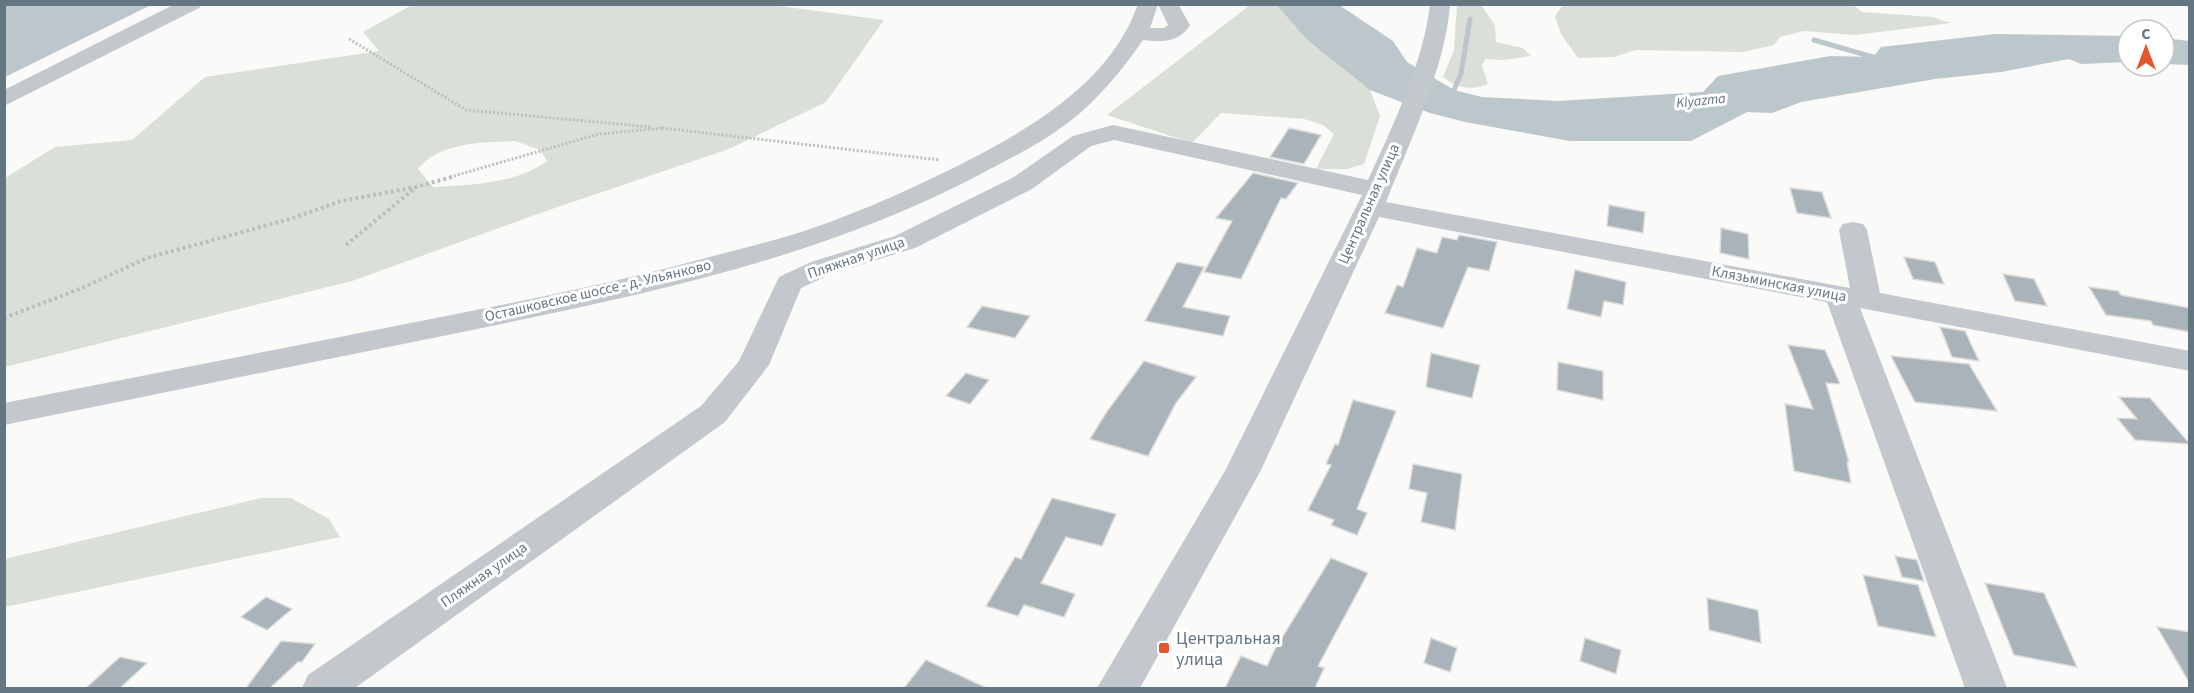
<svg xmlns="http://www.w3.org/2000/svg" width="2194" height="693" font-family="'Source Sans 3',sans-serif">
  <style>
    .green { fill: #dadfd7; fill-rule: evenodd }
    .water { fill: #bbc7cb }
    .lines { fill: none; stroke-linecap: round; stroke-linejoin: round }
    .stream { stroke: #bbc7cb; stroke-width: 5 }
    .building { fill: #aab3b9; stroke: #dcdcda; stroke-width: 1.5 }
    .path-far1 { stroke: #bbbfc2; stroke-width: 3; stroke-dasharray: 2 2; stroke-linecap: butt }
    .path { stroke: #bbbfc2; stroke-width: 4; stroke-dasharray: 3 3; stroke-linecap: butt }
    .minor { fill: #c3c8cc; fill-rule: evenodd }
    .poi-dot { fill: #e4572e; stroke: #fff; stroke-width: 2 }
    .labels { text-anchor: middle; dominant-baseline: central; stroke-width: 6; stroke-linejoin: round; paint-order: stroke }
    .far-water-label { font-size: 14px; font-style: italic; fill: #60757c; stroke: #fff }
    .street-label { font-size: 15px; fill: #657683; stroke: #fff }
    .near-poi-label { font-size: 18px; fill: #657683; stroke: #fff; text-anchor: start }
  </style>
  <rect width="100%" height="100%" fill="#fafaf8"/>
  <g class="green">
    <path d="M 765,4 L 884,20 L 826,102 L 729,149 L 549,210 L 352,281 L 5,367 L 5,178 L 55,147 L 132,140 L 205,77 L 379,51 L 363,32 L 412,5 ZM 515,141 L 540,150 L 547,161 C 516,184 471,185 433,187 L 418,169 C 439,142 483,142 515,141 Z"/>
    <path d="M 1277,4 L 1307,40 L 1370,90 L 1380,116 L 1364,164 L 1347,169 L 1316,169 L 1334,134 L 1323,125 L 1304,119 L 1221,113 L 1192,143 L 1107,115 L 1250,5 Z"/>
    <path d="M 1564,4 L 1853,5 L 1862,12 L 1932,17 L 1951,23 L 1855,35 L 1804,31 L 1780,37 L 1774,45 L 1743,52 L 1636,50 L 1614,57 L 1578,58 L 1561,34 L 1555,16 Z"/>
    <path d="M 1457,5 L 1481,5 L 1495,25 L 1496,42 L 1523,48 L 1531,56 L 1504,60 L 1485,59 L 1482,65 L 1488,84 C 1472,91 1457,88 1443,77 L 1454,50 Z"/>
    <path d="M 261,498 L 291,498 L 329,519 L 340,537 L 5,607 L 5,559 Z"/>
  </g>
  <g class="water">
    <path d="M 5,4 L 151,4 L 151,5 L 5,77 Z"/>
    <path d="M 1277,5 L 1339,5 L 1393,41 L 1407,62 L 1454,90 L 1482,97 L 1558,101 L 1703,92 L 1718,76 L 1830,56 L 1873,57 L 1881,47 L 1995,34 L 2128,36 L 2128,62 L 2081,64 L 2069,59 L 2001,72 L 1935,79 L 1801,102 L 1772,113 L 1747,112 L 1691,141 L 1570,141 L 1465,122 L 1430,113 L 1370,90 L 1307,40 Z"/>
    <path d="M 2164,38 L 2189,41 L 2189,65 L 2164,64 Z"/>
  </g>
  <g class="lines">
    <g class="stream">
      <path d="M 1814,40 L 1873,57"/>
      <path d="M 1454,90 L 1461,74 L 1470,19"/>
    </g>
  </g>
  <g class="building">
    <path d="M 1289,128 L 1321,135 L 1304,164 L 1270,157 Z"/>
    <path d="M 1253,173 L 1298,183 L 1286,199 L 1281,198 L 1241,279 L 1204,272 L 1232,221 L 1216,218 Z"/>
    <path d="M 1790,188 L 1822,192 L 1831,218 L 1797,213 Z"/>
    <path d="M 1609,205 L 1645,212 L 1643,233 L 1607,226 Z"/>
    <path d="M 1721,228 L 1748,234 L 1749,259 L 1720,253 Z"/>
    <path d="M 1459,235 L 1497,242 L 1489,271 L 1468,267 L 1443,328 L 1385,313 L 1397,285 L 1403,287 L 1417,248 L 1437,253 L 1442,237 L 1457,240 Z"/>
    <path d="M 1904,257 L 1935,262 L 1944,284 L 1913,279 Z"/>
    <path d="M 1177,262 L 1204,267 L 1183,307 L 1230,316 L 1223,336 L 1145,321 Z"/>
    <path d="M 1575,270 L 1626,282 L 1623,305 L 1604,301 L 1601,317 L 1567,309 Z"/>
    <path d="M 2003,274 L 2034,279 L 2047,306 L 2015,301 Z"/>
    <path d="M 2089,287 L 2118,291 L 2121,295 L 2190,308 L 2190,332 L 2153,325 L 2151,321 L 2106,315 Z"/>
    <path d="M 982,306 L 1030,316 L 1015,338 L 967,327 Z"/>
    <path d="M 1940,327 L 1965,331 L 1979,361 L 1952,357 Z"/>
    <path d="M 1788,345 L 1825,350 L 1840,384 L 1826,383 L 1849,462 L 1847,462 L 1851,483 L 1794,471 L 1785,404 L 1813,409 Z"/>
    <path d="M 1431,353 L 1480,365 L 1472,398 L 1426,387 Z"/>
    <path d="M 1891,356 L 1969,364 L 1997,411 L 1915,402 Z"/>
    <path d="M 1144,361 L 1196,377 L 1176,403 L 1148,456 L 1090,439 L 1106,413 Z"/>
    <path d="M 1558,362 L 1603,371 L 1603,400 L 1557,390 Z"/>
    <path d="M 966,373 L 989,380 L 970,404 L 946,396 Z"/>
    <path d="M 2119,397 L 2150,398 L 2190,444 L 2135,440 L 2117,418 L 2137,419 Z"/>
    <path d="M 1353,400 L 1396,411 L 1357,509 L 1367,513 L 1357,535 L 1331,525 L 1334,520 L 1308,510 L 1331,465 L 1326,464 L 1335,444 L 1338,445 Z"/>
    <path d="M 1413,464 L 1462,474 L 1455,530 L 1421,522 L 1427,493 L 1409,489 Z"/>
    <path d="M 1052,498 L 1116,514 L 1102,546 L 1066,537 L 1041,583 L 1075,594 L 1064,617 L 1024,605 L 1018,616 L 986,606 L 1015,557 L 1021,559 Z"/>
    <path d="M 1895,556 L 1917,560 L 1924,581 L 1902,577 Z"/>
    <path d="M 1331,558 L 1368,573 L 1318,666 L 1324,668 L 1315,688 L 1225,688 L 1241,656 L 1267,666 L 1275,649 Z"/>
    <path d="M 1863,575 L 1918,585 L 1936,637 L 1878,626 Z"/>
    <path d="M 1985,583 L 2044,593 L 2077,667 L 2014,655 Z"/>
    <path d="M 266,597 L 292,609 L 267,630 L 241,617 Z"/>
    <path d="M 1707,598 L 1758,610 L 1761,643 L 1709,630 Z"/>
    <path d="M 2157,627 L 2190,632 L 2190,684 Z"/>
    <path d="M 1431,638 L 1457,648 L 1450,672 L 1424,663 Z"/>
    <path d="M 1585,638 L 1621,650 L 1616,674 L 1580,661 Z"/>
    <path d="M 281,641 L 315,644 L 302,662 L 298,662 L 270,688 L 246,688 Z"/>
    <path d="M 120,657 L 147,663 L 120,688 L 86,688 Z"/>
    <path d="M 926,660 L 987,688 L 904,688 Z"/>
  </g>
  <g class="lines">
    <g class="path-far1">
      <path d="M 349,39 L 466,110 L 651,127"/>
      <path d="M 662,128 L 940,160"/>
      <path d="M 450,177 L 599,134 L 663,128"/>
    </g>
    <g class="path">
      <path d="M 346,245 L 415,188"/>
      <path d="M 4,318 L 82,288 L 147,258 L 290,219 L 341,201 L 416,187 L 455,176"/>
    </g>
    <g class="minor">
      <path d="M 175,4 L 202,4 L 199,8 L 4,106 L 4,90 Z"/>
      <path d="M 1138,4 L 1158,4 L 1150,28 L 1164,28 L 1168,25 L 1158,4 L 1178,4 L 1190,25 C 1179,43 1162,42 1143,40 C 1123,69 1097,101 1069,122 C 1042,143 1009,159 979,175 C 802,268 602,303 408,343 C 274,370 139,398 4,425 L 4,403 C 126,379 248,355 370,331 C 487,308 605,286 721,254 C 750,246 781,239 810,229 C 865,210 918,186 969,160 C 1037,125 1112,79 1138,4 Z"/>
      <path d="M 1430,4 L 1450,4 C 1446,66 1409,144 1386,202 L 1850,288 L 1839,230 L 1843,224 L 1853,222 L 1863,224 L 1867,230 L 1880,293 L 2190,351 L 2190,371 L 1860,308 L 2007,688 L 1965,688 L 1827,302 L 1379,217 L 1260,472 L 1140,688 L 1097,688 L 1225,471 L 1362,195 L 1114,140 L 1091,146 L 1032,189 L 915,248 L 831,274 L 801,288 L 769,365 L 725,422 L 355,688 L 302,688 L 308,675 L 701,406 L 739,361 L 779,277 L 811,262 L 895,236 L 1014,177 L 1073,136 L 1113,125 L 1368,180 C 1392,128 1424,61 1430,4 Z"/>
    </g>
  </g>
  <rect class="poi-dot" x="1158" y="642" width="12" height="12" rx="3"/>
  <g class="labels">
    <g class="far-water-label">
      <text transform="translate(1701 101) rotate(-6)">Klyazma</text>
    </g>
    <g class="street-label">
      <text transform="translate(1369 204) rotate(-66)">Центральная улица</text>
      <text transform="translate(856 258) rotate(-19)">Пляжная улица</text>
      <text transform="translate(1779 284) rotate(11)">Клязьминская улица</text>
      <text transform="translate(598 291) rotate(-13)">Осташковское шоссе - д. Ульянково</text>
      <text transform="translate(484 575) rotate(-35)">Пляжная улица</text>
    </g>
    <g class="near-poi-label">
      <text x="1176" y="638">Центральная<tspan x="1176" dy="21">улица</tspan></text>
    </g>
  </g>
  <rect width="2194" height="693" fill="none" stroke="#657683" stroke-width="12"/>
  <g transform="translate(2146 48)"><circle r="28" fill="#ffffff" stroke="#c1c8cd" stroke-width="1.5"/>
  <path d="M0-4.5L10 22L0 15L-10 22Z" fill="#e4572e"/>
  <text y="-9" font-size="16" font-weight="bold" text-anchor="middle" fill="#657683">С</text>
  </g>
</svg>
